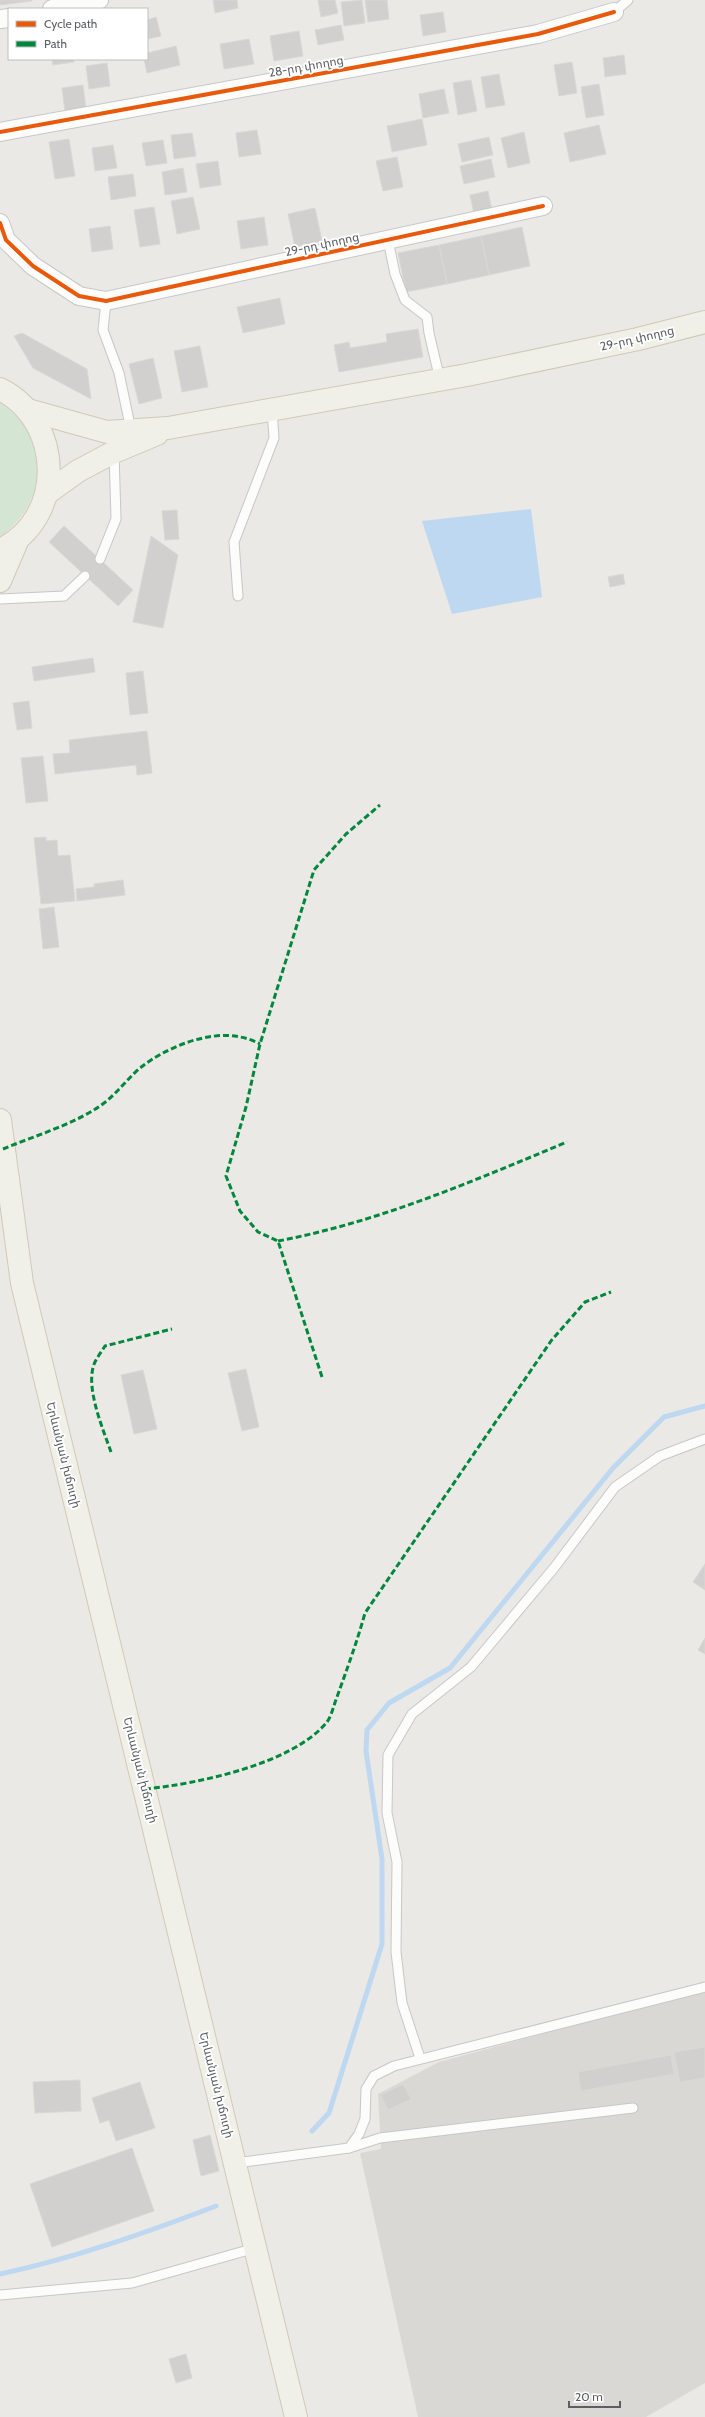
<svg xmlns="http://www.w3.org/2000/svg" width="705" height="2417" font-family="Cabin,'Noto Sans Armenian',sans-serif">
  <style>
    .industrial { fill: #dad8d5 }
    .green { fill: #d4e5d3 }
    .water { fill: #bdd8f0 }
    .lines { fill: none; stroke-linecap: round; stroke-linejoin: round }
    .stream { stroke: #bdd8f0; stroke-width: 5 }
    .building { fill: #d1d0ce; stroke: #d9d8d4 }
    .service-casing { stroke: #c7c7c7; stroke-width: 11 }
    .minor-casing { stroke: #c7c7c7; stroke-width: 20 }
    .primary-casing { stroke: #cfcab6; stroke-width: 24 }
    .service { stroke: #fcfcfb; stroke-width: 9 }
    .minor { stroke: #fcfcfb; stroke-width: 18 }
    .primary { stroke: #f1f0e8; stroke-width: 22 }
    .quiet { stroke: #00873e; stroke-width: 3; stroke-dasharray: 6 3; stroke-linecap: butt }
    .cycleway-casing { stroke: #fff; stroke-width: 6 }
    .cycleway { stroke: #e8590c; stroke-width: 4 }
    .labels { text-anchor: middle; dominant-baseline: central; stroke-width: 3.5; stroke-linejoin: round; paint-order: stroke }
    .street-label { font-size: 12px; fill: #5b5e62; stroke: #fff }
  </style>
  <rect width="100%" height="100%" fill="#eae9e5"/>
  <path class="industrial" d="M 705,1990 L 705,2383 L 646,2417 L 418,2417 L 360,2153 L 381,2149 L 378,2094 L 439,2062 Z"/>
  <path class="green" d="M 0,403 C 53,439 49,500 0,537 Z"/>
  <path class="water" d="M 531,509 L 542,597 L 452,614 L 422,521 Z"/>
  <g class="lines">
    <g class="stream">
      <path d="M 312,2131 L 329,2113 L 382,1944 L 382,1859 L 366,1751 L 367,1730 L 389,1703 L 450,1668 L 613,1468 L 664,1417 L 705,1406"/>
      <path d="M 0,2274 C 75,2258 145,2233 216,2206"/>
    </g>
  </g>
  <g class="building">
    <path d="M 0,0 L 32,0 L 32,1 L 0,5 Z"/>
    <path d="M 213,0 L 237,0 L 238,8 L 215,13 Z"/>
    <path d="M 318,0 L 335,0 L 338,13 L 321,17 Z"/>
    <path d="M 362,0 L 365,23 L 344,26 L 341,2 Z"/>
    <path d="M 365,0 L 387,0 L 389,19 L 368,22 Z"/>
    <path d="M 443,12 L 446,32 L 423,36 L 420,15 Z"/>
    <path d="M 156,17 L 161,36 L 147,39 L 147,20 Z"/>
    <path d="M 341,25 L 344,40 L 318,45 L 315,30 Z"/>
    <path d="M 299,31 L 303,56 L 274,61 L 270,36 Z"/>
    <path d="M 249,39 L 254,64 L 224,69 L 220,44 Z"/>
    <path d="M 176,46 L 180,65 L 147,73 L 144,59 L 147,59 L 147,53 Z"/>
    <path d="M 624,55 L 626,74 L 605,77 L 603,58 Z"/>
    <path d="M 52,59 L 74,59 L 74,62 L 53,65 Z"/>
    <path d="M 572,62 L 577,93 L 559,96 L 554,65 Z"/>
    <path d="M 107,63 L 110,86 L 89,89 L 86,66 Z"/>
    <path d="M 499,74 L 505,105 L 486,108 L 481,77 Z"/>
    <path d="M 471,80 L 477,111 L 458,115 L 453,83 Z"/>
    <path d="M 599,84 L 604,115 L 586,118 L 581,87 Z"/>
    <path d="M 83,85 L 86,109 L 65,111 L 62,88 Z"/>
    <path d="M 444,89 L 449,113 L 423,118 L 419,94 Z"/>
    <path d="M 422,119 L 427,145 L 392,152 L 387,126 Z"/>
    <path d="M 599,125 L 606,154 L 570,162 L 564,133 Z"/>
    <path d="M 257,130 L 261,154 L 239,157 L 236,133 Z"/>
    <path d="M 524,132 L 530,163 L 508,168 L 501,138 Z"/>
    <path d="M 192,133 L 196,156 L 174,159 L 171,135 Z"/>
    <path d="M 489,137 L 493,155 L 462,162 L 458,144 Z"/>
    <path d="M 69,139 L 75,176 L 55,179 L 49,142 Z"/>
    <path d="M 163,140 L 167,163 L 146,166 L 142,143 Z"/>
    <path d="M 113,145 L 117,168 L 95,171 L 92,148 Z"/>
    <path d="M 397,157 L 403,187 L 383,191 L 376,161 Z"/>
    <path d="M 491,159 L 495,177 L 464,184 L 460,166 Z"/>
    <path d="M 218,161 L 221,185 L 200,188 L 196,164 Z"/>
    <path d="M 183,168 L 187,192 L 165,195 L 162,172 Z"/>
    <path d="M 133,174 L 136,196 L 111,200 L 108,177 Z"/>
    <path d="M 488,191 L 492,210 L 474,214 L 470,195 Z"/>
    <path d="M 193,197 L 200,229 L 177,234 L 171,201 Z"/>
    <path d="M 154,207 L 160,244 L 140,247 L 134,210 Z"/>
    <path d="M 315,208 L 322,241 L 295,247 L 288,214 Z"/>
    <path d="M 264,217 L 268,245 L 241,249 L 237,221 Z"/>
    <path d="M 110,226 L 113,249 L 92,252 L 89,229 Z"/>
    <path d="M 522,227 L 530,266 L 489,275 L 481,236 Z"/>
    <path d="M 481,236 L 489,275 L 447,284 L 439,245 Z"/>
    <path d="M 439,245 L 447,284 L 406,292 L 398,253 Z"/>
    <path d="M 280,298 L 285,324 L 243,333 L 237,307 Z"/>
    <path d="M 418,329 L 423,357 L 339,372 L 334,345 L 349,342 L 350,348 L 387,342 L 386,334 Z"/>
    <path d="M 22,333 L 87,369 L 91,399 L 33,368 L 14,336 Z"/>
    <path d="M 200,346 L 208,387 L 182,392 L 174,351 Z"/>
    <path d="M 153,358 L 162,398 L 139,404 L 129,364 Z"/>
    <path d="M 177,510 L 179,539 L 165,540 L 162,511 Z"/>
    <path d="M 64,526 L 133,590 L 118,606 L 49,542 Z"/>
    <path d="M 151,536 L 178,555 L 163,628 L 133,622 Z"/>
    <path d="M 623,574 L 625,584 L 610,587 L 608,577 Z"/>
    <path d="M 93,658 L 95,672 L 34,681 L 32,667 Z"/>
    <path d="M 143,671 L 148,713 L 130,715 L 126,673 Z"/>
    <path d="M 29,701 L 32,728 L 17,730 L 13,703 Z"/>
    <path d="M 147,731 L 152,773 L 137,775 L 136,765 L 55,774 L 53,754 L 70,753 L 69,740 Z"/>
    <path d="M 43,756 L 48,801 L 26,803 L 21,758 Z"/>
    <path d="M 46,837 L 46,841 L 57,840 L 58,856 L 70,855 L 75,901 L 41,904 L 34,838 Z"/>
    <path d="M 123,880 L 125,895 L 77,901 L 76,889 L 94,887 L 94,884 Z"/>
    <path d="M 54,907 L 59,947 L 43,949 L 39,909 Z"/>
    <path d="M 246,1369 L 259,1427 L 242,1431 L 228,1373 Z"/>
    <path d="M 143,1370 L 157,1429 L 134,1434 L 121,1375 Z"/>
    <path d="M 705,1564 L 705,1590 L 693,1582 Z"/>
    <path d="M 705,1638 L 705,1654 L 698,1650 Z"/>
    <path d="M 705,2047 L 705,2078 L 680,2082 L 674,2052 Z"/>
    <path d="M 671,2055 L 674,2074 L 581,2091 L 578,2072 Z"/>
    <path d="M 80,2080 L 81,2111 L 35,2113 L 33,2082 Z"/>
    <path d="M 140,2082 L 155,2128 L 116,2141 L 109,2120 L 100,2123 L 92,2098 Z"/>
    <path d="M 403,2084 L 411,2099 L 388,2110 L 381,2095 Z"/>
    <path d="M 210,2135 L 219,2171 L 201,2176 L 193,2140 Z"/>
    <path d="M 132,2148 L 154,2211 L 52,2247 L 30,2184 Z"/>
    <path d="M 186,2354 L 192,2378 L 176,2383 L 169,2359 Z"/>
  </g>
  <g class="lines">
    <g class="service-casing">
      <g id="service">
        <path d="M 614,12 L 628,0"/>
        <path d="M 388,240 L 395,274 L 405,300 L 427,317 L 429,333 L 440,380"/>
        <path d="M 106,301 L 103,330 L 119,373 L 131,430"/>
        <path d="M 100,559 L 116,519 L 114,452"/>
        <path d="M 238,596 L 234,542 L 274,438 L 272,410"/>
        <path d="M 0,599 L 64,596 L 85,576"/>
        <path d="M 420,2058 L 402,2003 L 396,1952 L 397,1862 L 387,1813 L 388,1755 L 412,1714 L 471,1667 L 554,1568 L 615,1487 L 660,1456 L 705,1439"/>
        <path d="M 349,2148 L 380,2138 L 633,2108"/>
        <path d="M 236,2163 L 349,2148 L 359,2134 L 365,2119 L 366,2089 L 374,2076 L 394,2066 L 705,1987"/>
        <path d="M 0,2295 L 132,2283 L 255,2248"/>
      </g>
    </g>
    <g class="minor-casing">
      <g id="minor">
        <path d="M 52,9 L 99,0"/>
        <path d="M 0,19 L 9,18"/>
        <path d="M 0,132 L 538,34 L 614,12"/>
        <path d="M 0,223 L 6,240 L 33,266 L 79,296 L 106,301 L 543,206"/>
      </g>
    </g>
    <g class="primary-casing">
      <g id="primary">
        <path d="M 0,389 C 64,421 66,519 0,550"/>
        <path d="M 28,410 L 107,432 L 168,428 L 467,375 L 638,339 L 705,322"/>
        <path d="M 46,494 L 78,471 L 114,452 L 157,434"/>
        <path d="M 0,581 L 18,539"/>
        <path d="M 0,1120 L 22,1283 L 296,2417"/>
      </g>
    </g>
    <use href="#service" class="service"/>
    <use href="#minor" class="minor"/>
    <use href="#primary" class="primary"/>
    <g class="quiet">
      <path d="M 3,1149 C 34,1136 72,1125 100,1106 C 116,1095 126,1080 140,1068 C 165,1048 208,1030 240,1037 C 247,1038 254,1041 260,1044"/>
      <path d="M 278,1241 C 379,1222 473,1181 567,1142"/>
      <path d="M 322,1377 L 278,1241 L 258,1232 L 240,1211 L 226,1176 L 246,1107 L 260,1044 L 314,870 L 346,834 L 380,805"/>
      <path d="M 111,1452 C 103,1429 84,1385 95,1362 C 98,1356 102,1351 105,1346 L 172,1329"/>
      <path d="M 145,1789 C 197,1784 293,1764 327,1722 C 332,1715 334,1704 337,1697 C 347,1669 357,1642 365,1613 L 551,1341 L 585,1302 L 611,1292"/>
    </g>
    <g class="cycleway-casing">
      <g id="cycleway">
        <path d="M 0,132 L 538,34 L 614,12"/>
        <path d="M 0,223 L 6,240 L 33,266 L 79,296 L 106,301 L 543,206"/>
      </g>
    </g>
    <use href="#cycleway" class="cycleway"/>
  </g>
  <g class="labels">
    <g class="street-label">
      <text transform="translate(306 66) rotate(-10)">28-րդ փողոց</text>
      <text transform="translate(322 244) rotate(-12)">29-րդ փողոց</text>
      <text transform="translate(637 338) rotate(-13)">29-րդ փողոց</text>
      <text transform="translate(64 1455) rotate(76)">Երևանյան խճուղի</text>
      <text transform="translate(141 1770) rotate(76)">Երևանյան խճուղի</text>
      <text transform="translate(217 2085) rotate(76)">Երևանյան խճուղի</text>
    </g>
  </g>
  <rect x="8" y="8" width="140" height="52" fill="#ffffff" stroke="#bdbfc0"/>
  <rect x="16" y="21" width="20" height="6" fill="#e8590c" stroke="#bdbfc0"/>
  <text x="44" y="28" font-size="12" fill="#5b5e62">Cycle path</text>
  <rect x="16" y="41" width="20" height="6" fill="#00873e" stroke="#bdbfc0"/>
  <text x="44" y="48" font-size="12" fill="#5b5e62">Path</text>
  <path d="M569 2401v6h51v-6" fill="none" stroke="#5b5e62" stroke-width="2"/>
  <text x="575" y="2401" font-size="12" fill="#5b5e62" stroke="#ffffff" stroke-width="3" paint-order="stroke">20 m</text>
</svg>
